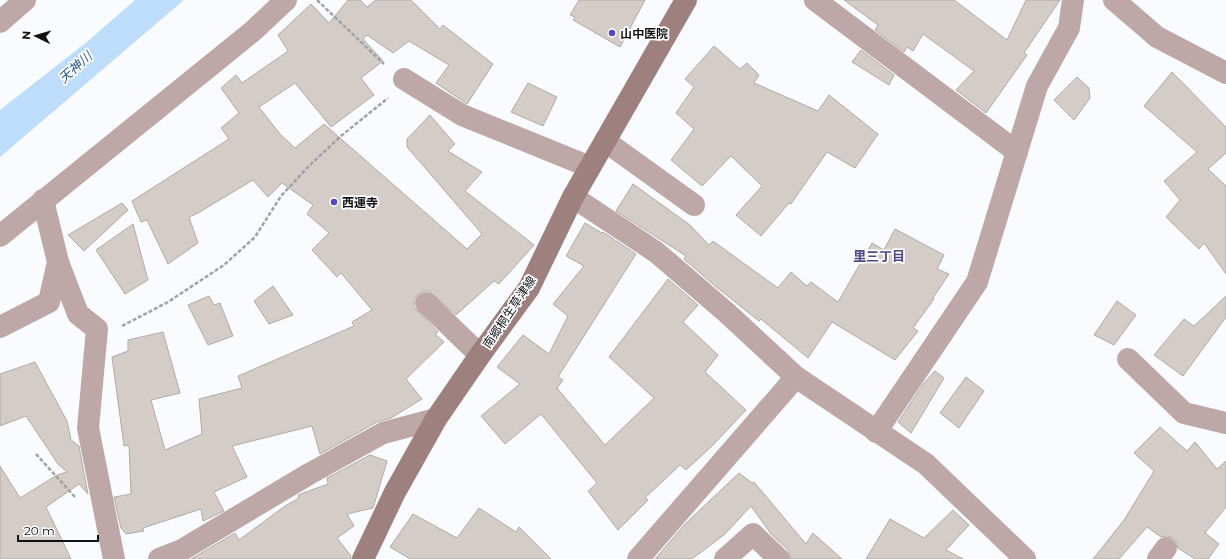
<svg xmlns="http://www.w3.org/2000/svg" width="1226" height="559" font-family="Montserrat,'Noto Sans JP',sans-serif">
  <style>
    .water { fill: #bdddfb }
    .building { fill: #d4ccc7; stroke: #b2aaa5 }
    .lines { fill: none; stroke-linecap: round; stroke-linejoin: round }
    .path { stroke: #a1a2a5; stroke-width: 2.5; stroke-dasharray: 4 2; stroke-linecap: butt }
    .street { stroke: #bda8a7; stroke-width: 22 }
    .secondary { stroke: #9e817f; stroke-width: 22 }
    .poi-dot { fill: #5449c0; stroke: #fff; stroke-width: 1.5 }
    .labels { text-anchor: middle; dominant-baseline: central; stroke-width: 3.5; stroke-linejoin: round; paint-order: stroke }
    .poi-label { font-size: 12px; font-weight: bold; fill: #101013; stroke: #fff; text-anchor: start }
    .street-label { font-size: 12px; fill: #101013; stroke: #fff }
    .water-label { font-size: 13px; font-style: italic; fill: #2c5b84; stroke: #fff }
    .neighbourhood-label { font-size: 13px; font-weight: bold; fill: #4c4c8a; stroke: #fff }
  </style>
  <rect width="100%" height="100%" fill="#fafbfe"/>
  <path class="water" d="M 135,0 L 184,0 L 0,157 L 0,110 L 88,41 Z"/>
  <g class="building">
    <path d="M 348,0 L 360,0 L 367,7 L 376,0 L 411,0 L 440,29 L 443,25 L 493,64 L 467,104 L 436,83 L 449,65 L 409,41 L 393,53 L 367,35 L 363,39 L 383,61 L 361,78 L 374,95 L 331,127 L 295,83 L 259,107 L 280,134 L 295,148 L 324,124 L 467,249 L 482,234 L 407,147 L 407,139 L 430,115 L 455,144 L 448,151 L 482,172 L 465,191 L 534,245 L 499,284 L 494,281 L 456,315 L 429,291 L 423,291 L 417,295 L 414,300 L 414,307 L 438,332 L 435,334 L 444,342 L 406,379 L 422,399 L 391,418 L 377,422 L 320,454 L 312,426 L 232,446 L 247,477 L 214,492 L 224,511 L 203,521 L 201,509 L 143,528 L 144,531 L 126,534 L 121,528 L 114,497 L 131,494 L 129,445 L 124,446 L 112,357 L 128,351 L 128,340 L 163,332 L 180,393 L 151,400 L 165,450 L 202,434 L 199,399 L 242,388 L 238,376 L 354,326 L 352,322 L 372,310 L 341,273 L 337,277 L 312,250 L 329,233 L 307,214 L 313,205 L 282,183 L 268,197 L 253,180 L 198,213 L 189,217 L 198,243 L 168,264 L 147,220 L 141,222 L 132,201 L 229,139 L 221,128 L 239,113 L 221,88 L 236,75 L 242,83 L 288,51 L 278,35 L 311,4 L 329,23 Z"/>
    <path d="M 579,0 L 645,0 L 620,47 L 573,20 L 575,17 L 570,15 Z"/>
    <path d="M 844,0 L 954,0 L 1007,40 L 1026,0 L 1060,0 L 1024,53 L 1027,55 L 986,113 L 956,90 L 974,71 L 923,34 L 913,51 L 907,47 L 904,52 L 875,30 L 878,25 Z"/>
    <path d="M 714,46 L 740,69 L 747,63 L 759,75 L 754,83 L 818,111 L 829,95 L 878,134 L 855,168 L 827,152 L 791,204 L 789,203 L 761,236 L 736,215 L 762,186 L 731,156 L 702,186 L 671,160 L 694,129 L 676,113 L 694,87 L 685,79 Z"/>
    <path d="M 861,50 L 894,75 L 889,85 L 852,62 Z"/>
    <path d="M 1172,72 L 1226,127 L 1226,153 L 1208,169 L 1226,186 L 1226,274 L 1204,243 L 1199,249 L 1166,217 L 1180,200 L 1164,181 L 1197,152 L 1144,106 Z"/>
    <path d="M 1077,77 L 1089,88 L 1090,98 L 1074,120 L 1054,100 Z"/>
    <path d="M 528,83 L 557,97 L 543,126 L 511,112 Z"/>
    <path d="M 633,184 L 690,225 L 709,245 L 713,241 L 778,288 L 791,272 L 807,286 L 811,282 L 838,302 L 872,243 L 884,250 L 895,229 L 944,255 L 937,269 L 949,274 L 933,298 L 934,299 L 913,328 L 918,331 L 895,360 L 832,322 L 808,358 L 761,319 L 759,321 L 715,286 L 684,259 L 686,256 L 616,211 Z"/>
    <path d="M 122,203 L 128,210 L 84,251 L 68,235 Z"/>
    <path d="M 585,223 L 602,233 L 603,232 L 636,254 L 558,377 L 563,380 L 557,388 L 605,445 L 654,398 L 609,357 L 668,279 L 698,305 L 683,322 L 718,355 L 705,372 L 746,410 L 712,446 L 686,470 L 680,465 L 645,498 L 648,500 L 618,530 L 588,491 L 597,483 L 541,414 L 505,444 L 481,416 L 520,384 L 497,367 L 523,335 L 549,354 L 568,316 L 553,304 L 584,266 L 566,256 Z"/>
    <path d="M 133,224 L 148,280 L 125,294 L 96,250 Z"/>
    <path d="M 273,286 L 293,315 L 269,324 L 254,301 Z"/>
    <path d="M 209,296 L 214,305 L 220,303 L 233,336 L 208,345 L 188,305 Z"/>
    <path d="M 1226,296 L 1226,317 L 1183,376 L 1154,355 L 1184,319 L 1194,326 Z"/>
    <path d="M 1117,301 L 1136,315 L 1114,345 L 1094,335 Z"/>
    <path d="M 35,362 L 67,421 L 71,440 L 79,446 L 86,484 L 88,494 L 79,484 L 46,507 L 71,559 L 0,559 L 0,466 L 20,498 L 57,475 L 67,472 L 58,464 L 26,416 L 0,426 L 0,374 Z"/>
    <path d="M 935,371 L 944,378 L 911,433 L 898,422 L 923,384 Z"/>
    <path d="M 966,377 L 984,391 L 959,428 L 940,413 Z"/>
    <path d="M 1160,427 L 1187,451 L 1195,442 L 1217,469 L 1226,461 L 1226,507 L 1205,533 L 1219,544 L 1208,559 L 1195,559 L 1178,548 L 1177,543 L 1173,538 L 1167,536 L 1161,537 L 1147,527 L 1119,559 L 1093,559 L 1124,520 L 1154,471 L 1134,453 Z"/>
    <path d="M 370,455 L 387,461 L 373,508 L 347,514 L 354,526 L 337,538 L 351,556 L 351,559 L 191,559 L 235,533 L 239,540 L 285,506 L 299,498 L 298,495 L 328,484 L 327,478 Z"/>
    <path d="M 739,473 L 752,483 L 754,482 L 806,544 L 813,533 L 842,559 L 791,559 L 788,550 L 771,534 L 751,506 L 725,534 L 692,559 L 655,559 L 685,524 Z"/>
    <path d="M 479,508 L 516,532 L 519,527 L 551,559 L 410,559 L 390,547 L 413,514 L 457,538 Z"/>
    <path d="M 953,510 L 969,525 L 946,550 L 963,559 L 866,559 L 890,519 L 924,538 Z"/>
  </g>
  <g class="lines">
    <g class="path">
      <path d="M 317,0 L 384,64"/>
      <path d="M 122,326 L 168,302 L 224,265 L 255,237 L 281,196 L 309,166 L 341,136 L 388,98"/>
      <path d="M 36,454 L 75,497"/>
    </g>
    <g class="street">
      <path d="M 815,0 L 1017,152"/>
      <path d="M 1114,0 L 1157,37 L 1226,73"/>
      <path d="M 0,22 L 25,0"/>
      <path d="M 404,79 L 462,115 L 590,167"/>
      <path d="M 605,141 L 694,205"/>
      <path d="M 573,197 L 656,252 L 727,313 L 796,377 L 926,464 L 1025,559"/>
      <path d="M 43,200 L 58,262 L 78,314 L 97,329 L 88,428 L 114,559"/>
      <path d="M 0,236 L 253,31 L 286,0"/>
      <path d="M 426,303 L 480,355"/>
      <path d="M 0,327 L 49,302 L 58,262"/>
      <path d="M 1128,359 L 1184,413 L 1226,423"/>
      <path d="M 876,432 L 977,282 L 1037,86 L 1069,28 L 1073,0"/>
      <path d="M 159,559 L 182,550 L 309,474 L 383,433 L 436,419"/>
      <path d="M 638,559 L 796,377"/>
      <path d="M 725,559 L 753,534 L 779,559"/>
      <path d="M 1158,559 L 1166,548"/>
    </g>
    <path class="secondary" d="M 363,559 L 395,492 L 436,419 L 480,355 L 529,288 L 573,197 L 686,0"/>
  </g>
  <g class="poi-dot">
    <circle cx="612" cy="33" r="4"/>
    <circle cx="334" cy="202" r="4"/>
  </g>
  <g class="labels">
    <g class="poi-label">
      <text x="620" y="33">山中医院</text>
      <text x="342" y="202">西運寺</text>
    </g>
    <g class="street-label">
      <text transform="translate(509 312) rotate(-56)">南郷桐生草津線</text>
    </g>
    <g class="water-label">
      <text transform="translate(75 67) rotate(-42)">天神川</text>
    </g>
    <g class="neighbourhood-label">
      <text x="879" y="256">里三丁目</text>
    </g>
  </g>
  <g transform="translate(36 36) rotate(275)" stroke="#ffffff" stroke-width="3" paint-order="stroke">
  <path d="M0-3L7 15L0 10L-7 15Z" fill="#101013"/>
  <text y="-6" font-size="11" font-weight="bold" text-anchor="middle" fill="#101013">N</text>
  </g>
  <path d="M18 535v6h80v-6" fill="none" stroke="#101013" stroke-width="2"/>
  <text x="24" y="535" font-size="12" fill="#101013" stroke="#ffffff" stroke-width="3" paint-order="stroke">20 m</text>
</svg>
